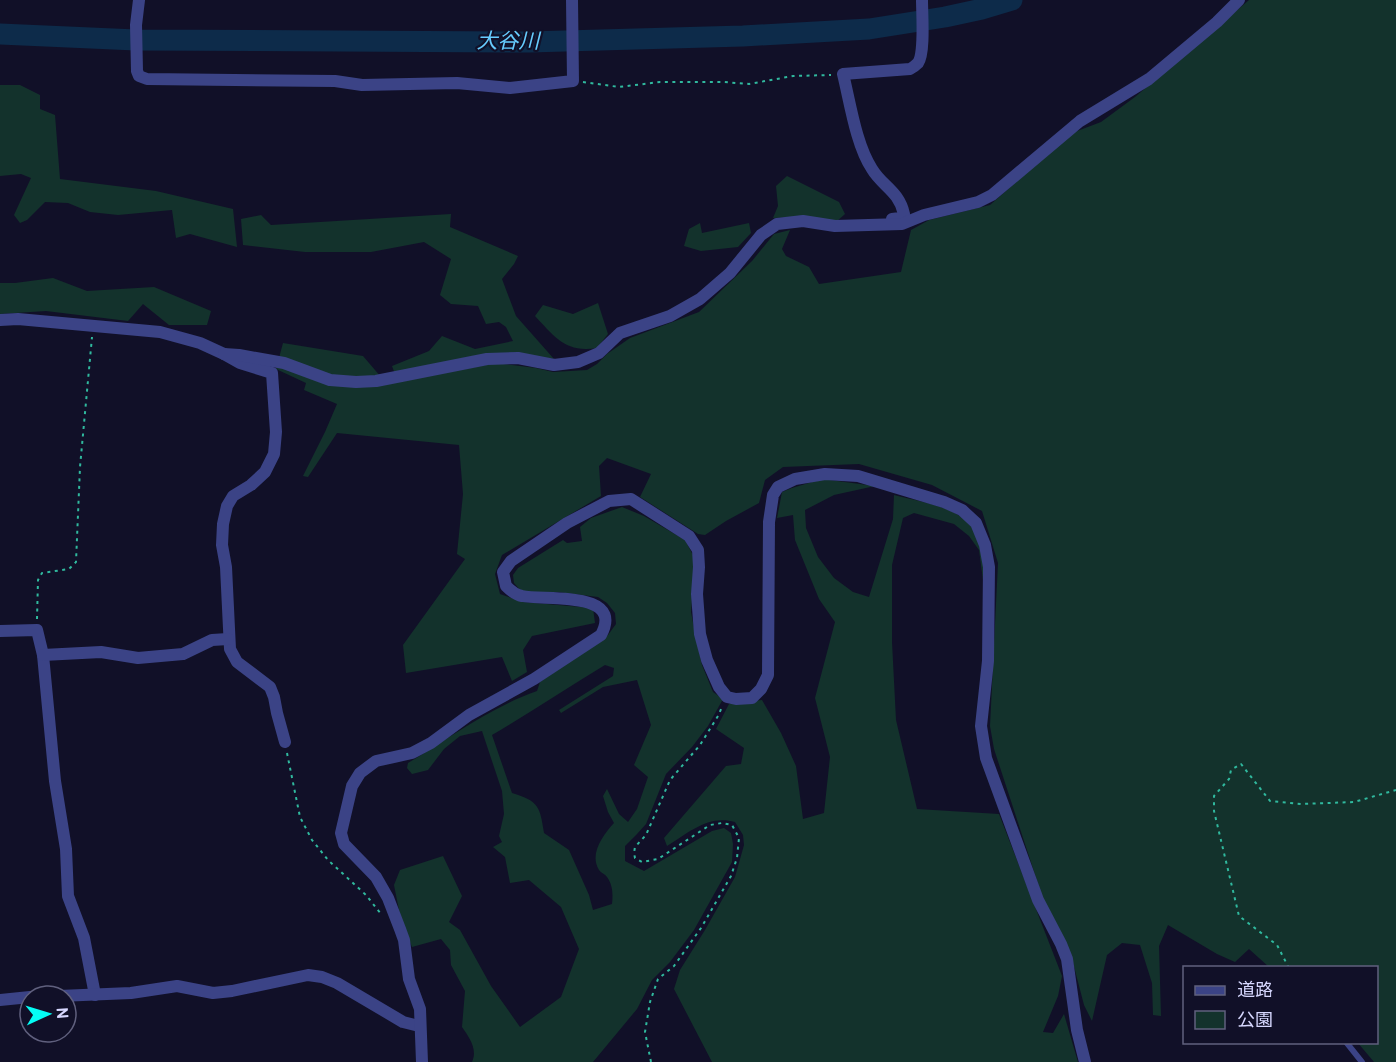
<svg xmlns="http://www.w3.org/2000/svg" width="1396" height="1062" font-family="Overpass,'Noto Sans JP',sans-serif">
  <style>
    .green { fill: #13322c; fill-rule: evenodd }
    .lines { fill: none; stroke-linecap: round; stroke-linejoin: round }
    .river { stroke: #0d2b4a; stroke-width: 21 }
    .path { stroke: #30b99e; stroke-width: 2; stroke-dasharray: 3 4.5; stroke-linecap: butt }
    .service { stroke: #3b4386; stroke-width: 6 }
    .minor { stroke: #3b4386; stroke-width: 12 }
    .labels { text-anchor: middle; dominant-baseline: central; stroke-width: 4.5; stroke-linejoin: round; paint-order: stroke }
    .water-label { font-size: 21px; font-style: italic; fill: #66ccfe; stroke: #111028 }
  </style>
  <rect width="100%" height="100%" fill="#111028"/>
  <g class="green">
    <path d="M 1249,0 L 1396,0 L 1396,1062 L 1374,1062 L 1358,1043 L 1376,1042 L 1376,968 L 1269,967 L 1249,949 L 1235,962 L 1217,954 L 1168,925 L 1159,946 L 1161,1016 L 1153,1015 L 1152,983 L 1140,945 L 1122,943 L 1107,955 L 1092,1021 L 1084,1005 L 1071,955 L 1042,896 L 994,749 L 990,726 L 998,563 L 982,511 L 932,485 L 859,464 L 783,467 L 765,480 L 759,503 L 726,521 L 705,535 L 698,534 L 640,497 L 651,474 L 607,458 L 599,466 L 601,496 L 502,555 L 495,574 L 500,594 L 523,602 L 593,608 L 595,623 L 532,636 L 523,650 L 527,672 L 512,681 L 502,657 L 406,673 L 403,645 L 465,559 L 457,554 L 463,494 L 459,445 L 337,433 L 308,477 L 303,476 L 325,432 L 337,404 L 304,390 L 306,383 L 276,369 L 283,343 L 363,356 L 387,384 L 496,363 L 536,368 L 553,372 L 587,370 L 597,364 L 607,354 L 630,338 L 699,312 L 752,261 L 774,234 L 790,230 L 782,249 L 786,256 L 809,267 L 819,284 L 901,272 L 911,230 L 929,220 L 990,205 L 1072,133 L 1101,122 L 1135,97 Z"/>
    <path d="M 0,85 L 20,85 L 40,95 L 40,109 L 55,115 L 60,179 L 156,191 L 233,209 L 237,247 L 190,234 L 176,238 L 172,210 L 118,215 L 90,212 L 68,203 L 45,202 L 27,220 L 20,223 L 14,215 L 31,178 L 21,174 L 0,176 Z"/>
    <path d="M 787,176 L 839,202 L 845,214 L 836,222 L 801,217 L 773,218 L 778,206 L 776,186 Z"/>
    <path d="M 451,214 L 450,227 L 518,256 L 514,264 L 502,279 L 516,316 L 554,359 L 520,354 L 395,374 L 392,366 L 429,351 L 442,336 L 475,349 L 513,341 L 506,327 L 499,322 L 486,324 L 478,306 L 451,304 L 440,295 L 451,259 L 424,242 L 371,252 L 305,252 L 243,245 L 241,219 L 261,215 L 271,225 Z"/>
    <path d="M 700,223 L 702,233 L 749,223 L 751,233 L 738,247 L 701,251 L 684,246 L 689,229 Z"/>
    <path d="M 53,278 L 87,291 L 154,287 L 211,311 L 207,325 L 169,325 L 143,304 L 128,321 L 46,311 L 0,314 L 0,283 L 15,283 Z"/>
    <path d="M 598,303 L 608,334 L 597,348 C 565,353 555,337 535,316 L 543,305 L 573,314 Z"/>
    <path d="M 822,479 L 875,486 L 834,495 L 805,510 L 806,528 L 818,557 L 834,578 L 853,592 L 869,597 L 893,519 L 894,495 C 917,501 956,506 971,526 C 974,529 975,535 977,539 C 983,552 985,565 983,580 L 979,550 L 969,536 L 954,524 L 914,513 L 903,518 L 892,565 L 892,642 L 896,720 L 917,809 L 999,814 L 1062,976 L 1058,996 L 1043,1032 L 1053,1033 L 1064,1014 L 1078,1062 L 712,1062 L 674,989 L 680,970 L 705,930 L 735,877 L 744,845 L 743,835 L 735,822 C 708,815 690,832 667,846 L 664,838 L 726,766 L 741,764 L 744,748 L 716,729 L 729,704 L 762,700 L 781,733 L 796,766 L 803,819 L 824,813 L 830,757 L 815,698 L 835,622 L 819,599 L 795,540 L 793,515 L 777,518 L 782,492 L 792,488 Z"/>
    <path d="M 622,507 L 644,516 L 685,540 L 693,555 L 694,574 L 691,612 L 696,638 L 702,665 L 713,692 L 723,699 L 708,726 L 692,747 L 666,774 L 646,824 L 637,834 L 625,846 L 625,861 L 644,871 L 712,831 L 724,828 L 731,833 L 733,844 L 732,862 L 694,930 L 670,962 L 652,980 L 637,1009 L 593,1062 L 472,1062 C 478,1049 469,1037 462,1027 L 465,991 L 451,965 L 450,950 L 441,939 L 412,947 L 401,920 L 394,885 L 400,870 L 443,856 L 462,896 L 449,922 L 460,930 L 491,986 L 520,1027 L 561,997 L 579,949 L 561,907 L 529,880 L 510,883 L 505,857 L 493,847 L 502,842 L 499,836 L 504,814 L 502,791 L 482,731 L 460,736 L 444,749 L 428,770 L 412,774 L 407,768 L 408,763 C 451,737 489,708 537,691 L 540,682 L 608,635 L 616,624 L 615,613 L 607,603 L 598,597 L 558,592 L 522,592 L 514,583 L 513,575 L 518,568 L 563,540 L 567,543 L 582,541 L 580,527 L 591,518 ZM 605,665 L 614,668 L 613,676 L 559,710 L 561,713 L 603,687 L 637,680 L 651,725 L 634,765 L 648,777 L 637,809 L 628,822 L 619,814 L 607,789 L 603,796 L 608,812 L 614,823 C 603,835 589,854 599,870 C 601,873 605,874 607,877 C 613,885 613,895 612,904 L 593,910 L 589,895 L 569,850 L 544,833 C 540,807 539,801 512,793 L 492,735 C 530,713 567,688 605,665 Z"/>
  </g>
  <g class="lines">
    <path class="river" d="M 0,34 L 136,40 L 529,42 L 743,36 L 869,29 L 945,17 L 982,9 L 1012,0"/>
    <g class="path">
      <path d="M 583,82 L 619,87 L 660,82 L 724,82 L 749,84 L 793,76 L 831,75"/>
      <path d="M 37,619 L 38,580 L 42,573 L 69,569 L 76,562 L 80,467 L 92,337"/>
      <path d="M 287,753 L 300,817 L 312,840 L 328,860 L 366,895 L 381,914"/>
      <path d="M 1289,968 L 1277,945 L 1239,916 L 1214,811 L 1214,796 L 1229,779 L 1231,770 L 1241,764 L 1270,801 L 1301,804 L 1354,802 L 1396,790"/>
      <path d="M 651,1062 L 645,1032 L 650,1002 L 658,979 L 674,966 L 701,928 L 731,876 L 737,858 L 739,838 L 732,825 L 722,823 L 710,825 L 658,859 L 642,862 L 635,858 L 634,853 L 635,847 L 646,835 L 670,780 L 700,745 L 718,716 L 722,707"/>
    </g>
    <path class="service" d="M 1346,1042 L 1362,1062"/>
    <g class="minor">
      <path d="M 139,0 L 136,25 L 137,71 L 139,76 L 147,79 L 335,81 L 362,85 L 457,83 L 510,88 L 573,81 L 572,0"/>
      <path d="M 892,219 L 900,218 L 904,214 C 899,191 882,186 872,169 C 856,145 850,102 843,74 L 910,69 C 912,68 916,65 918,63 C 925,53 922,14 922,0"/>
      <path d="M 0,320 L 18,319 L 160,332 L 200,343 L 224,354 L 240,363 L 272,373 L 276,432 L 274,454 L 265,472 L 251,485 L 233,496 L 227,506 L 223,524 L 222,545 L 226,567 L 230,649 L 237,662 L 270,687 L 274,697 L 277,713 L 285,742"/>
      <path d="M 224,354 L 239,355 L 284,363 L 330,380 L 356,382 L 376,381 L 487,359 L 518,358 L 554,365 L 578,362 L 599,353 L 620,333 L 670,316 L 700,299 L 730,273 L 761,235 L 777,224 L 803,221 L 835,226 L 902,224 L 924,215 L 978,202 L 992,195 L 1080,121 L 1149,79 L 1217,22 L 1239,0"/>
      <path d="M 0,631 L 37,630 L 43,655 L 55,781 L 66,849 L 68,896 L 84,938 L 95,995"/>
      <path d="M 43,655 L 101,652 L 138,658 L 183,654 L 212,640 L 228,639"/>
      <path d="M 59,996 L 131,993 L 177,986 L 213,993 L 232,991 L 308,975 L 322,977 L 337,983 L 403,1022 L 419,1026"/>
      <path d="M 0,1000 L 30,997"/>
      <path d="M 422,1062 L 420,1009 L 409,979 L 404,940 L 400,929 L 388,898 L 376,877 L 344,844 L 341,833 L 352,786 L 360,773 L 376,761 L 412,753 L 431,743 L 469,715 L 534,679 L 601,635 C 625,590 545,601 522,596 C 516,595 510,590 506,586 L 503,572 L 511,561 L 567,523 L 609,501 L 631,499 L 689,536 L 698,550 L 699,567 L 697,594 L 700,634 L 707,660 L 719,687 L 727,697 L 736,699 L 752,698 L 761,689 L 768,675 L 769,522 L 773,495 L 778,487 L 795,479 L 825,474 L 858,476 L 944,502 L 962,510 L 976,523 L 985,545 L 989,567 L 988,661 L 981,726 L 986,758 L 1038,900 L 1061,944 L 1067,959 L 1077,1030 L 1085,1062"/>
    </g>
  </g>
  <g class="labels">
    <g class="water-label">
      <text x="508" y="42">大谷川</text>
    </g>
  </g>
  <rect x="1183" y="966" width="195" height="78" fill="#111028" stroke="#60607e" stroke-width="1.5"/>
  <rect x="1195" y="986" width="30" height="9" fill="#3b4386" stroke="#60607e" stroke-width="1.5"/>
  <text x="1237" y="996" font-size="18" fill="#d7d8ff">道路</text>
  <rect x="1195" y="1011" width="30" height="18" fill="#13322c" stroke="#60607e" stroke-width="1.5"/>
  <text x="1237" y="1026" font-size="18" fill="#d7d8ff">公園</text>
  <g transform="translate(48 1014) rotate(86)"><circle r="28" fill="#111028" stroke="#60607e" stroke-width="1.5"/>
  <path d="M0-4.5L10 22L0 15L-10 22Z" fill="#04fdf5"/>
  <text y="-9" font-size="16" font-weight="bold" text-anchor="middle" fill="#d7d8ff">N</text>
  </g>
</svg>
